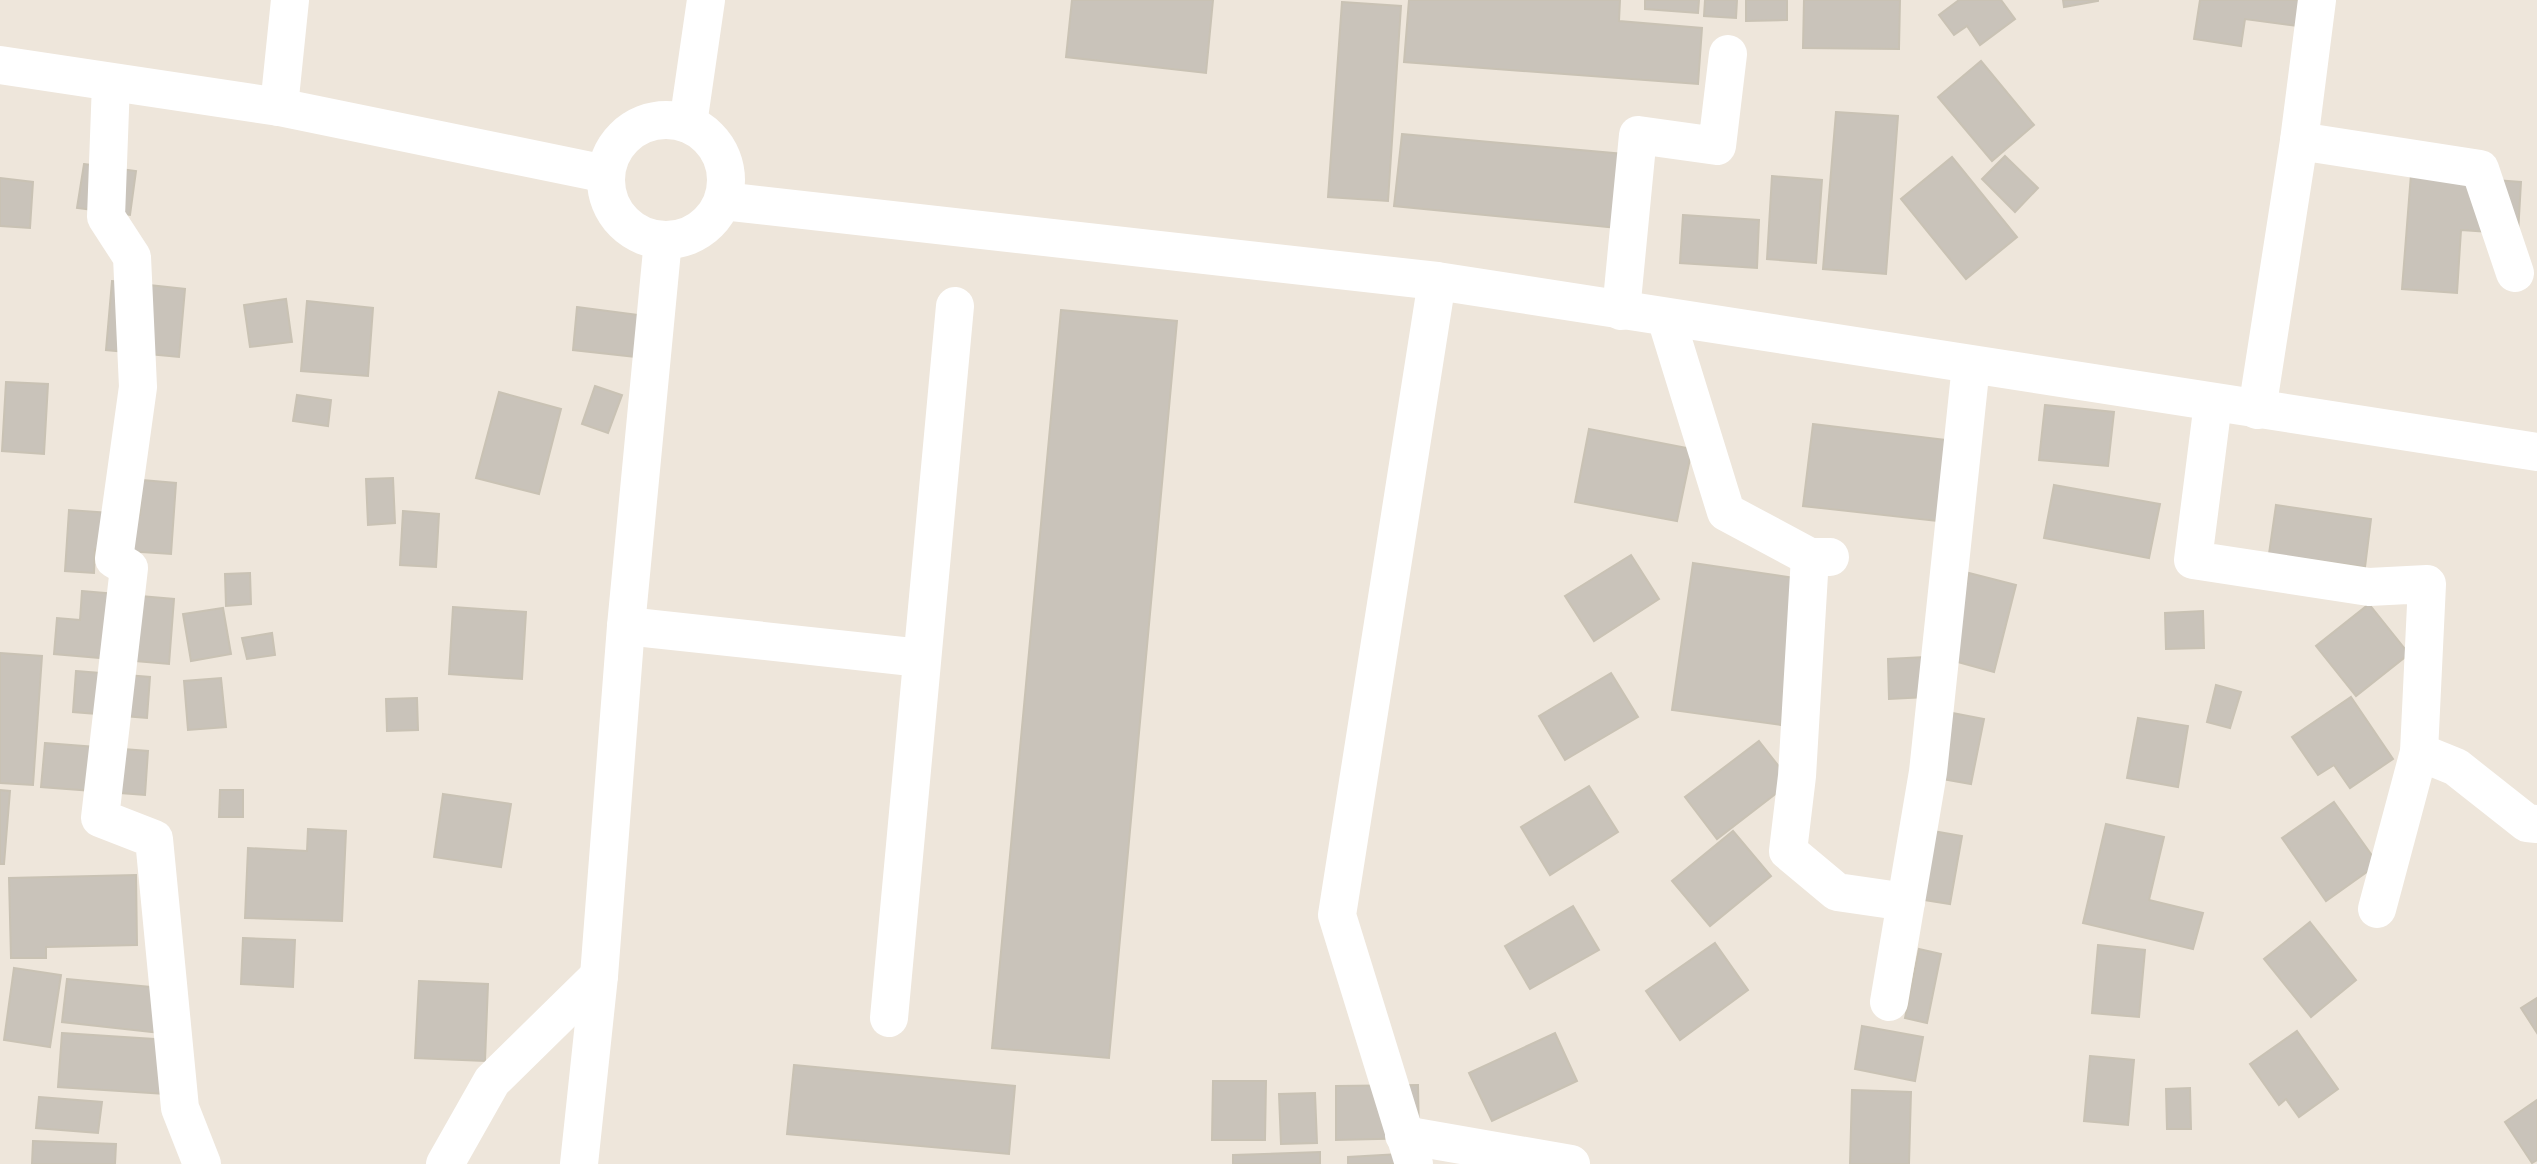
<svg xmlns="http://www.w3.org/2000/svg" width="2537" height="1164" font-family="Commissioner,sans-serif">
  <style>
    .building { fill: #c9c3ba; stroke: #c9c2b4; stroke-width: 2 }
    .lines { fill: none; stroke-linecap: round; stroke-linejoin: round }
    .minor { stroke: #fff; stroke-width: 38 }
  </style>
  <rect width="100%" height="100%" fill="#eee6db"/>
  <g class="building">
    <path d="M 1072,0 L 1213,0 L 1206,73 L 1066,57 Z"/>
    <path d="M 1409,0 L 1620,0 L 1619,21 L 1702,28 L 1698,84 L 1404,62 Z"/>
    <path d="M 1645,0 L 1699,0 L 1698,13 L 1645,9 Z"/>
    <path d="M 1705,0 L 1737,0 L 1736,18 L 1704,16 Z"/>
    <path d="M 1746,0 L 1787,0 L 1787,20 L 1746,21 Z"/>
    <path d="M 1804,0 L 1900,0 L 1899,49 L 1803,48 Z"/>
    <path d="M 1959,0 L 2001,0 L 2015,19 L 1980,45 L 1967,26 L 1954,35 L 1939,15 Z"/>
    <path d="M 2063,0 L 2098,0 L 2098,1 L 2064,7 Z"/>
    <path d="M 2200,0 L 2309,0 L 2305,27 L 2245,19 L 2241,46 L 2194,39 Z"/>
    <path d="M 1342,2 L 1401,6 L 1388,201 L 1328,197 Z"/>
    <path d="M 1981,61 L 2034,125 L 1992,161 L 1938,97 Z"/>
    <path d="M 1836,112 L 1898,116 L 1886,274 L 1823,269 Z"/>
    <path d="M 1402,134 L 1624,154 L 1617,228 L 1394,206 Z"/>
    <path d="M 2005,156 L 2038,188 L 2015,212 L 1982,179 Z"/>
    <path d="M 1952,157 L 2017,237 L 1966,279 L 1901,199 Z"/>
    <path d="M 84,164 L 136,171 L 130,215 L 77,208 Z"/>
    <path d="M 2411,174 L 2521,182 L 2518,234 L 2461,230 L 2457,293 L 2402,289 Z"/>
    <path d="M 1772,176 L 1822,180 L 1816,263 L 1767,259 Z"/>
    <path d="M 0,178 L 33,182 L 30,228 L 0,226 Z"/>
    <path d="M 1683,215 L 1759,220 L 1757,268 L 1680,263 Z"/>
    <path d="M 112,281 L 185,289 L 179,357 L 106,350 Z"/>
    <path d="M 286,299 L 292,342 L 250,347 L 244,305 Z"/>
    <path d="M 307,301 L 373,308 L 368,376 L 301,371 Z"/>
    <path d="M 577,307 L 639,315 L 635,357 L 573,350 Z"/>
    <path d="M 1061,310 L 1177,321 L 1109,1058 L 992,1048 Z"/>
    <path d="M 6,382 L 48,384 L 44,454 L 2,451 Z"/>
    <path d="M 595,386 L 622,395 L 608,433 L 582,424 Z"/>
    <path d="M 499,392 L 561,409 L 539,494 L 476,478 Z"/>
    <path d="M 297,395 L 331,400 L 328,426 L 293,421 Z"/>
    <path d="M 2045,405 L 2114,412 L 2108,466 L 2039,460 Z"/>
    <path d="M 1813,424 L 1947,440 L 1937,521 L 1803,506 Z"/>
    <path d="M 1589,429 L 1692,449 L 1677,521 L 1575,502 Z"/>
    <path d="M 393,478 L 395,523 L 368,525 L 366,479 Z"/>
    <path d="M 142,480 L 176,483 L 171,554 L 95,549 L 94,573 L 65,571 L 69,510 L 140,515 Z"/>
    <path d="M 2054,485 L 2160,504 L 2149,558 L 2044,538 Z"/>
    <path d="M 2276,505 L 2371,519 L 2365,567 L 2269,554 Z"/>
    <path d="M 403,511 L 439,514 L 436,567 L 400,565 Z"/>
    <path d="M 1631,555 L 1659,599 L 1594,641 L 1565,596 Z"/>
    <path d="M 1693,563 L 1802,579 L 1781,725 L 1672,710 Z"/>
    <path d="M 250,573 L 251,604 L 226,606 L 225,574 Z"/>
    <path d="M 1969,573 L 2016,585 L 1994,672 L 1947,659 Z"/>
    <path d="M 82,591 L 174,599 L 169,664 L 54,654 L 57,618 L 80,620 Z"/>
    <path d="M 2369,604 L 2409,654 L 2356,696 L 2316,646 Z"/>
    <path d="M 453,607 L 526,612 L 522,679 L 449,674 Z"/>
    <path d="M 223,608 L 231,654 L 191,661 L 183,614 Z"/>
    <path d="M 2203,611 L 2204,648 L 2166,649 L 2165,613 Z"/>
    <path d="M 272,633 L 275,655 L 247,659 L 242,638 Z"/>
    <path d="M 0,653 L 42,656 L 33,785 L 0,783 Z"/>
    <path d="M 1925,657 L 1927,697 L 1889,699 L 1888,659 Z"/>
    <path d="M 76,671 L 150,677 L 147,718 L 73,712 Z"/>
    <path d="M 1611,673 L 1638,717 L 1565,760 L 1539,716 Z"/>
    <path d="M 221,678 L 226,727 L 188,730 L 184,681 Z"/>
    <path d="M 2216,685 L 2241,692 L 2230,728 L 2207,722 Z"/>
    <path d="M 2351,697 L 2393,759 L 2350,788 L 2334,765 L 2318,775 L 2292,737 Z"/>
    <path d="M 417,698 L 418,730 L 387,731 L 386,699 Z"/>
    <path d="M 1937,710 L 1984,719 L 1971,784 L 1925,776 Z"/>
    <path d="M 2138,718 L 2188,726 L 2178,787 L 2127,778 Z"/>
    <path d="M 1759,741 L 1791,782 L 1717,839 L 1685,797 Z"/>
    <path d="M 45,743 L 148,751 L 145,795 L 41,787 Z"/>
    <path d="M 1589,786 L 1618,832 L 1550,875 L 1521,827 Z"/>
    <path d="M 0,790 L 10,791 L 4,864 L 0,864 Z"/>
    <path d="M 220,790 L 243,790 L 243,817 L 219,817 Z"/>
    <path d="M 443,794 L 511,804 L 501,867 L 434,857 Z"/>
    <path d="M 2334,802 L 2378,864 L 2326,901 L 2282,838 Z"/>
    <path d="M 2106,824 L 2164,837 L 2149,900 L 2203,913 L 2193,949 L 2083,923 Z"/>
    <path d="M 1916,828 L 1962,836 L 1950,904 L 1905,897 Z"/>
    <path d="M 308,829 L 346,831 L 342,921 L 245,918 L 248,848 L 307,851 Z"/>
    <path d="M 1733,831 L 1771,876 L 1710,926 L 1672,881 Z"/>
    <path d="M 136,875 L 137,945 L 46,947 L 46,958 L 11,958 L 9,878 Z"/>
    <path d="M 1573,906 L 1599,950 L 1530,989 L 1505,946 Z"/>
    <path d="M 2310,922 L 2356,980 L 2311,1017 L 2264,959 Z"/>
    <path d="M 243,938 L 295,940 L 293,987 L 241,984 Z"/>
    <path d="M 1715,943 L 1748,990 L 1680,1040 L 1646,991 Z"/>
    <path d="M 2098,945 L 2145,950 L 2139,1017 L 2092,1013 Z"/>
    <path d="M 1919,949 L 1941,954 L 1927,1023 L 1905,1018 Z"/>
    <path d="M 14,968 L 61,975 L 50,1047 L 4,1040 Z"/>
    <path d="M 67,979 L 182,990 L 178,1035 L 62,1022 Z"/>
    <path d="M 419,981 L 488,984 L 485,1061 L 415,1058 Z"/>
    <path d="M 2537,998 L 2537,1033 L 2521,1008 Z"/>
    <path d="M 1862,1026 L 1923,1037 L 1915,1081 L 1855,1069 Z"/>
    <path d="M 2297,1031 L 2338,1089 L 2299,1117 L 2286,1099 L 2279,1105 L 2250,1064 Z"/>
    <path d="M 62,1033 L 185,1041 L 181,1095 L 58,1087 Z"/>
    <path d="M 1555,1033 L 1577,1081 L 1492,1121 L 1469,1073 Z"/>
    <path d="M 2090,1056 L 2134,1060 L 2128,1125 L 2084,1121 Z"/>
    <path d="M 794,1065 L 1015,1086 L 1009,1154 L 787,1134 Z"/>
    <path d="M 1213,1081 L 1266,1081 L 1265,1140 L 1212,1140 Z"/>
    <path d="M 1418,1085 L 1419,1138 L 1336,1140 L 1336,1086 Z"/>
    <path d="M 2190,1088 L 2191,1129 L 2167,1129 L 2166,1089 Z"/>
    <path d="M 1852,1090 L 1911,1092 L 1909,1164 L 1850,1164 Z"/>
    <path d="M 1315,1093 L 1317,1143 L 1281,1144 L 1279,1094 Z"/>
    <path d="M 39,1097 L 102,1102 L 98,1133 L 36,1128 Z"/>
    <path d="M 2537,1100 L 2537,1160 L 2532,1163 L 2505,1122 Z"/>
    <path d="M 33,1141 L 116,1144 L 115,1164 L 32,1164 Z"/>
    <path d="M 1320,1152 L 1320,1164 L 1233,1164 L 1233,1155 Z"/>
    <path d="M 1417,1153 L 1418,1164 L 1348,1164 L 1348,1157 Z"/>
  </g>
  <g class="lines">
    <g class="minor">
      <path d="M 0,65 L 279,107 L 606,174"/>
      <path d="M 111,83 L 106,217 L 132,257 L 138,387 L 114,559 L 129,568 L 100,818 L 154,839 L 180,1108 L 202,1164"/>
      <path d="M 279,107 L 290,0"/>
      <circle cx="666" cy="180" r="60"/>
      <path d="M 688,124 L 706,0"/>
      <path d="M 2299,141 L 2480,169 L 2515,273"/>
      <path d="M 723,201 L 1437,281 L 2537,452"/>
      <path d="M 1621,311 L 1638,135 L 1717,146 L 1728,54"/>
      <path d="M 1666,318 L 1726,512 L 1810,557 L 1830,557"/>
      <path d="M 2213,403 L 2193,560 L 2369,587 L 2427,584 L 2419,752 L 2377,909"/>
      <path d="M 2257,410 L 2299,141 L 2317,0"/>
      <path d="M 1810,557 L 1797,776 L 1788,851 L 1837,892 L 1906,902"/>
      <path d="M 626,626 L 921,658"/>
      <path d="M 2419,752 L 2456,767 L 2527,823 L 2537,824"/>
      <path d="M 1889,1002 L 1928,772 L 1971,365"/>
      <path d="M 889,1018 L 955,306"/>
      <path d="M 1404,1135 L 1571,1164"/>
      <path d="M 445,1164 L 492,1081 L 599,976"/>
      <path d="M 579,1164 L 599,976 L 626,626 L 663,240"/>
      <path d="M 1414,1164 L 1337,915 L 1437,281"/>
    </g>
  </g>
</svg>
